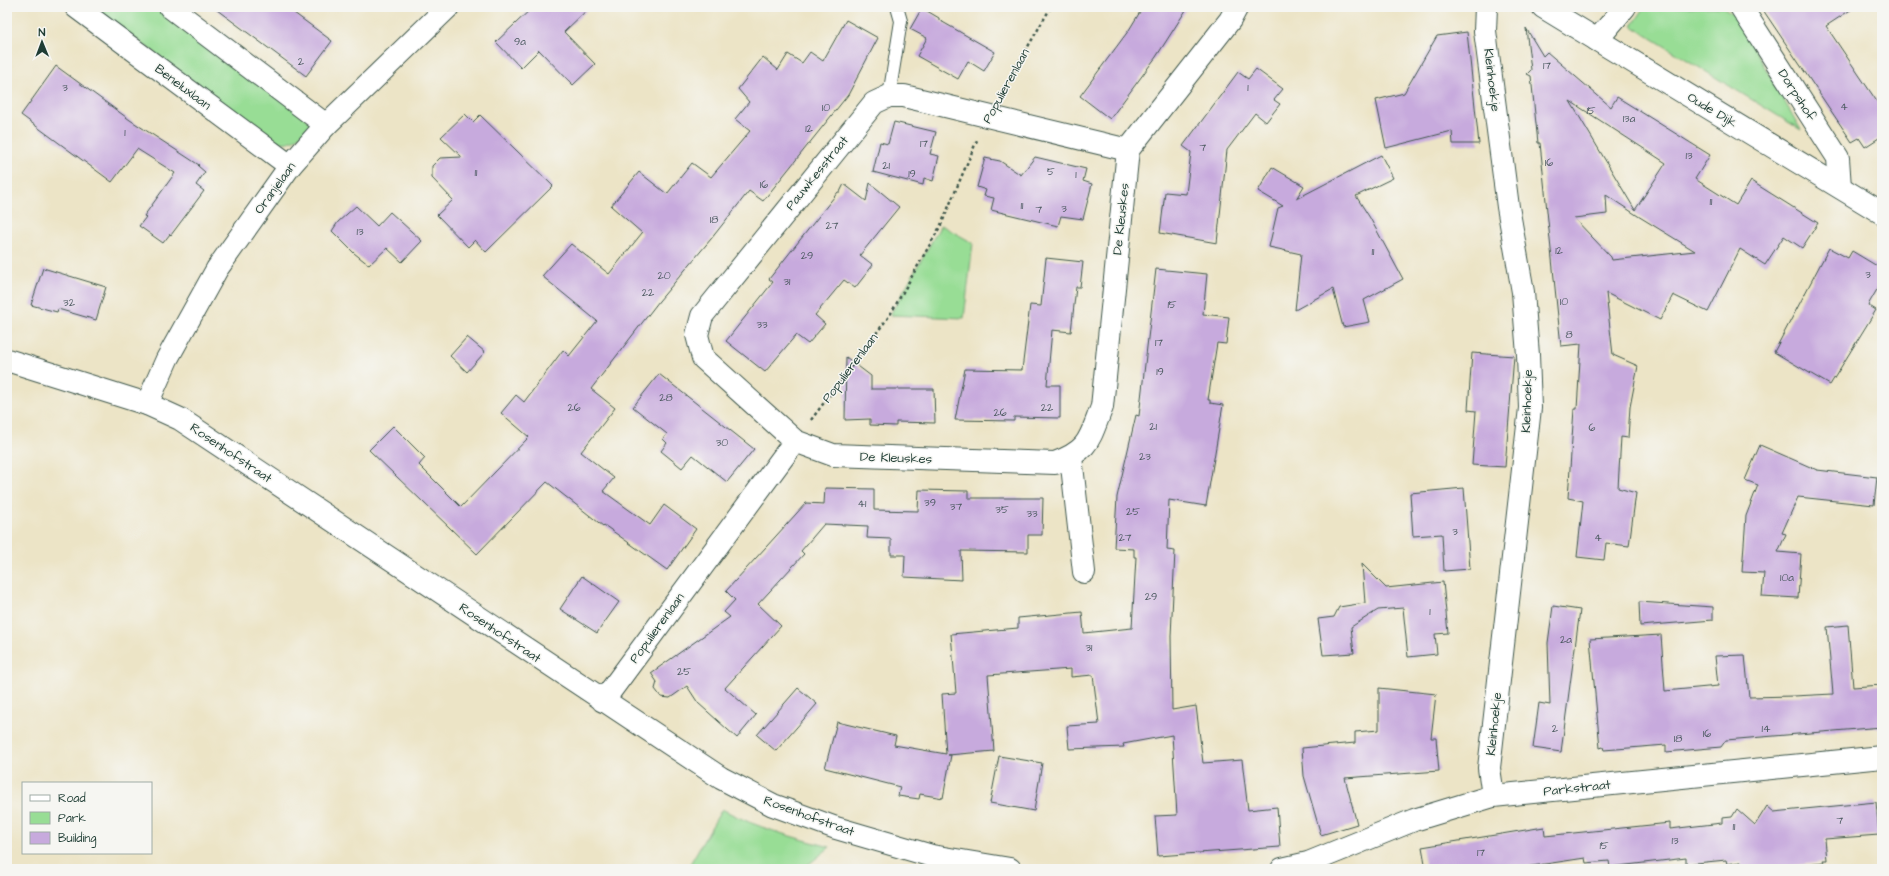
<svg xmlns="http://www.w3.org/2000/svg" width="1889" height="876" font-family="'Architects Daughter',sans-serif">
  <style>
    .green { fill: #98dd95; stroke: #5c8d64 }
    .building { fill: #c7aadd; fill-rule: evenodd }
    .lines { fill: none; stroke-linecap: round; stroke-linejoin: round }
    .service-casing { stroke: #3e564a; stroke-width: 14 }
    .minor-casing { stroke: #3e564a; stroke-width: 24 }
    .path { stroke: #3e564a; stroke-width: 2.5; stroke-dasharray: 3 3; stroke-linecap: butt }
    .service { stroke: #fff; stroke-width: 12 }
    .minor { stroke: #fff; stroke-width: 22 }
    .labels { text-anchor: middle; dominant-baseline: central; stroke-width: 3; stroke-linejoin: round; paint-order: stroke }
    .number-label { font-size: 11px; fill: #49585e }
    .street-label { font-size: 13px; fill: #1f3d34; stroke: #f6f6f2 }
  </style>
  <rect width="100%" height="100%" fill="#f6f6f2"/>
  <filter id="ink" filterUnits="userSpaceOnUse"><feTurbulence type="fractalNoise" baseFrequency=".025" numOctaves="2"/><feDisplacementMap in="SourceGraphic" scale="8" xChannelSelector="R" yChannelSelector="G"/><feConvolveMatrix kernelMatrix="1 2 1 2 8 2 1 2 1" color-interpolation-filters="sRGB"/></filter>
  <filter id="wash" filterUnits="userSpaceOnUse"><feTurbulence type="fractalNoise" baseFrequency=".012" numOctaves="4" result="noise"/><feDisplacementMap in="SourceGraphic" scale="16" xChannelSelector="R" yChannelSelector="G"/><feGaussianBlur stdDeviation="0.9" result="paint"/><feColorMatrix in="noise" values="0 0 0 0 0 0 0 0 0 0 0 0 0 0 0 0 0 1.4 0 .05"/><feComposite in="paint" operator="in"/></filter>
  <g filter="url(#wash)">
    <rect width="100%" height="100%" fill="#ece4c6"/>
    <g class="green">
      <path d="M 93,7 L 157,7 L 294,107 L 312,125 C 298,138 292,146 273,141 Z"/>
      <path d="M 1645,7 L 1723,7 L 1735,15 L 1801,130 L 1632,26 Z"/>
      <path d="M 941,225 L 973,243 L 964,318 L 890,315 Z"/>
      <path d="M 722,809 C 756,828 793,837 830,847 L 803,869 L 687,869 Z"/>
    </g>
    <g id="blocks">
      <g class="building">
        <path d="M 213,7 L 286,7 L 332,41 L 306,76 Z"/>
        <path d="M 533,7 L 590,7 L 564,32 L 595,64 L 573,85 L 539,50 L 521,68 L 496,42 Z"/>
        <path d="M 1143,7 L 1188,7 L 1156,57 L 1110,119 L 1080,96 L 1129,30 Z"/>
        <path d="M 1761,7 L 1855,7 L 1826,26 L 1882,109 L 1882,136 L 1865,147 L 1859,138 L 1852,142 Z"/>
        <path d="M 922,8 L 939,18 L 939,20 L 995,52 L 984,71 L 968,61 L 958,79 L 917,56 L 927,38 L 910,29 Z"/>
        <path d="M 846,20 L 878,38 L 848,95 L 763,201 L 749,191 L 711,239 L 659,301 L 591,389 L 615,408 L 581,452 L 614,478 L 603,491 L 650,525 L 664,505 L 696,529 L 667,570 L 604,525 L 603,526 L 547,482 L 477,554 L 369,450 L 393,426 L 425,458 L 419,465 L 461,507 L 529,437 L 501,413 L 516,395 L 524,402 L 563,350 L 569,356 L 597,321 L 542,276 L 571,244 L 609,274 L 642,233 L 611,206 L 639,172 L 667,194 L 692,163 L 711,177 L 750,131 L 735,119 L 749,102 L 738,89 L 763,57 L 778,70 L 788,54 L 802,63 L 810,52 L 823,61 Z"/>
        <path d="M 1526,28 L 1543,56 L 1547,52 L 1611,107 L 1617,97 L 1710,155 L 1695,179 L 1736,205 L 1751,181 L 1818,223 L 1802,248 L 1784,236 L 1765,265 L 1740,249 L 1708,312 L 1673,295 L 1660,320 L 1606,293 L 1613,355 L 1638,366 L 1630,407 L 1628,438 L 1621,437 L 1618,488 L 1636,493 L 1629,546 L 1606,543 L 1604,560 L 1577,557 L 1583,501 L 1568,498 L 1574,409 L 1577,409 L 1581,344 L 1561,346 L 1540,143 L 1538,143 L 1531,76 L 1527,74 L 1531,70 ZM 1570,101 L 1666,163 L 1635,210 ZM 1606,195 L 1638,216 L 1695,251 L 1612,260 L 1611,257 L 1574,218 L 1607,214 Z"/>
        <path d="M 1467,32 L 1479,144 L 1453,144 L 1452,131 L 1386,148 L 1376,100 L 1404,93 L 1437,36 Z"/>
        <path d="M 56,66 L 130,120 L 199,165 L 198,166 L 205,172 L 196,185 L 204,191 L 171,235 L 170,234 L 163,243 L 139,226 L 146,217 L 144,216 L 175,173 L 137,149 L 112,182 L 21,115 Z"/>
        <path d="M 1256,69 L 1283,89 L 1274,100 L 1280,104 L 1266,122 L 1255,113 L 1227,150 L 1217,243 L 1160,233 L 1165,192 L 1186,194 L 1191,152 L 1183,146 L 1238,72 L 1248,79 Z"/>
        <path d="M 465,114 L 473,122 L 480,115 L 553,186 L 486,252 L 475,240 L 468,247 L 437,215 L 453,200 L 432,178 L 432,166 L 440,158 L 462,157 L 441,137 Z"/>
        <path d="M 894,122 L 936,132 L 930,154 L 939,156 L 933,181 L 924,178 L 923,185 L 873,172 L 880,142 L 888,144 Z"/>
        <path d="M 1381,155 L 1393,178 L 1356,196 L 1370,218 L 1403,279 L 1364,300 L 1370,322 L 1343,327 L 1333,289 L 1295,310 L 1301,254 L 1269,247 L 1278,208 L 1283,206 L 1258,191 L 1272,167 L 1304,186 L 1296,199 Z"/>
        <path d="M 1035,157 L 1086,169 L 1083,181 L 1092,184 L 1083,219 L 1061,216 L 1058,226 L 991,210 L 994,198 L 984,196 L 986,190 L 977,187 L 985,158 L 1000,161 L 1021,175 Z"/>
        <path d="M 870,183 L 899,207 L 860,255 L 873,265 L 855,288 L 844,280 L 815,315 L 825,324 L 808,344 L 796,335 L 765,372 L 726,341 L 773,282 L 769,279 L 838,192 L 840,192 L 844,184 L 866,201 Z"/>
        <path d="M 356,206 L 377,226 L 390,212 L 422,241 L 402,262 L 387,248 L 369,265 L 354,253 L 332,231 L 338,222 Z"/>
        <path d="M 1829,248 L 1848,258 L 1852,251 L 1882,269 L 1882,281 L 1868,305 L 1876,310 L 1830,385 L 1774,352 Z"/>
        <path d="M 1046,258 L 1083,262 L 1080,287 L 1076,287 L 1071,332 L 1052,330 L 1047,385 L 1060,385 L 1060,418 L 1014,417 L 1014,421 L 955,420 L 965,369 L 1022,370 L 1030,305 L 1041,306 Z"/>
        <path d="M 43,268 L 106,287 L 96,320 L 58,309 L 57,312 L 31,305 Z"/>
        <path d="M 1156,269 L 1207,274 L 1203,314 L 1229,317 L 1226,344 L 1217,343 L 1208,400 L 1210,400 L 1210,403 L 1223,405 L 1206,506 L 1169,500 L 1167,550 L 1175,551 L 1171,636 L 1172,710 L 1196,706 L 1203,763 L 1242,760 L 1248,810 L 1277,807 L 1280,847 L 1158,856 L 1155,816 L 1177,815 L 1172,735 L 1123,744 L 1124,747 L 1069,749 L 1067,726 L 1099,724 L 1093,675 L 1071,677 L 1071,669 L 988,675 L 994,751 L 948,755 L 951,755 L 943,798 L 920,794 L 919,799 L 898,796 L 900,787 L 825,768 L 837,722 L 896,736 L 894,745 L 946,754 L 942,694 L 956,693 L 951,634 L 1018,628 L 1018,618 L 1082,612 L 1084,633 L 1132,628 L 1136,557 L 1134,557 L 1134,549 L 1114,548 L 1117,497 L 1136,415 L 1139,416 Z"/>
        <path d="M 467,337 L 485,352 L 467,372 L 450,356 Z"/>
        <path d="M 1472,353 L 1514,356 L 1505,467 L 1472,465 L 1476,411 L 1468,410 Z"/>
        <path d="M 846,357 L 871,376 L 871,389 L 934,389 L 935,423 L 896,422 L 896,426 L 870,425 L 870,419 L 845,420 Z"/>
        <path d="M 659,374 L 754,449 L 727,482 L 693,455 L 682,468 L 661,451 L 667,443 L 663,439 L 667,434 L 633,407 Z"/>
        <path d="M 1760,445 L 1817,470 L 1877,477 L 1874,505 L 1798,497 L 1782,533 L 1786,534 L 1778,552 L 1801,554 L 1798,598 L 1762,596 L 1764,573 L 1742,572 L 1746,516 L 1758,485 L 1745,480 Z"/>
        <path d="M 825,488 L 874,489 L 874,510 L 918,511 L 919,490 L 968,491 L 968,498 L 1043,498 L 1042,535 L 1028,535 L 1028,552 L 961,551 L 962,580 L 904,577 L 905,555 L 891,555 L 891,539 L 867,538 L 868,526 L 824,524 L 801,551 L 804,554 L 758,604 L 781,626 L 725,688 L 756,715 L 737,738 L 698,703 L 687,686 L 670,698 L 661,697 L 655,689 L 657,682 L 651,673 L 730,617 L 724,612 L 735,600 L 726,591 L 806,503 L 824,504 Z"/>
        <path d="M 1464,488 L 1470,569 L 1444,571 L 1442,534 L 1413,536 L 1410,493 Z"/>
        <path d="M 1362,564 L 1386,588 L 1443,582 L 1448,633 L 1435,634 L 1437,654 L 1408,657 L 1403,608 L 1378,610 L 1351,627 L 1354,653 L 1323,655 L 1318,619 L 1334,617 L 1339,607 L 1365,603 Z"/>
        <path d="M 582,576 L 619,602 L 597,633 L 560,609 Z"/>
        <path d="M 1639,602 L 1713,607 L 1713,620 L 1640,626 Z"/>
        <path d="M 1553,606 L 1580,610 L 1561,752 L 1533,748 L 1539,703 L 1550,705 L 1548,643 Z"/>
        <path d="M 1848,625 L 1853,687 L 1882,685 L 1882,727 L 1726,740 L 1721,747 L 1666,752 L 1666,745 L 1604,750 L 1603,747 L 1600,748 L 1590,639 L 1661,635 L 1665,691 L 1718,686 L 1715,656 L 1745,655 L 1749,697 L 1794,696 L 1833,694 L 1827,627 Z"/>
        <path d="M 798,688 L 817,704 L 776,751 L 757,735 Z"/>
        <path d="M 1379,688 L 1436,694 L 1431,738 L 1436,738 L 1439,771 L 1345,778 L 1357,824 L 1321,835 L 1304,776 L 1302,748 L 1355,743 L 1355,732 L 1379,730 Z"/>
        <path d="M 999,756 L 1042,763 L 1034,811 L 990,803 Z"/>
        <path d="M 1876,802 L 1879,835 L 1825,839 L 1827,860 L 1823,860 L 1824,862 L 1763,869 L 1742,869 L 1741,862 L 1727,864 L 1726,860 L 1686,864 L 1686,858 L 1610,867 L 1609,861 L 1586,863 L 1585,858 L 1512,869 L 1426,869 L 1422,847 L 1544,827 L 1545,836 L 1670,823 L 1670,829 L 1722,823 L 1722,818 L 1732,817 L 1737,809 L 1755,825 L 1767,806 L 1774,812 Z"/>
      </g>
    </g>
  </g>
  <g filter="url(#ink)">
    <use href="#blocks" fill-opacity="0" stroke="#3e564a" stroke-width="1"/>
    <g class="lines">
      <g class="service-casing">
        <path id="service" d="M 889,96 L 901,21 L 897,7"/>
      </g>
      <g class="minor-casing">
        <g id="minor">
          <path d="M 76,7 L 290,166"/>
          <path d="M 170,7 L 326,125"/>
          <path d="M 1486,7 L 1485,31 L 1508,207 L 1523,292 L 1528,355 L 1530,408 L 1489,768 L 1493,796"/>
          <path d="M 1543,7 L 1882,213"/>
          <path d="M 1741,7 L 1838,158 L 1840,187"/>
          <path d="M 1597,40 L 1625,7"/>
          <path d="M 1128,150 L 904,96 L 889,96 L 874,103 L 702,316 L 697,335 L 703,358 L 795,441 L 833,455 L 1055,463 C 1090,450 1089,439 1102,407 L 1128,150 L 1230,20 L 1237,7"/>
          <path d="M 7,360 L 147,404 L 180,419 L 721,778 L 773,805 L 836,828 L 932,856 L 1010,869"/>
          <path d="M 147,404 L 167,359 L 217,269 L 290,166 L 326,125 L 448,7"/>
          <path d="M 1071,457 L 1084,572"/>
          <path d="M 603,701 L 795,441"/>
          <path d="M 1282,869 L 1308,863 L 1414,820 L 1493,796 L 1882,757"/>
        </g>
      </g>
      <g class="path">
        <path d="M 1001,93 L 1051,7"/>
        <path d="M 811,420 L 890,315 L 941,225 L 977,140"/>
      </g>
      <use href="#service" class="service"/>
      <use href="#minor" class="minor"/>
    </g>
  </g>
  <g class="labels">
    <g class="number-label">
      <text x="520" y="41">9a</text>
      <text x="301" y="61">2</text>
      <text x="1547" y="65">17</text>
      <text x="65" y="87">3</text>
      <text x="1248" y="87">1</text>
      <text x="1844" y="106">4</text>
      <text x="826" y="107">10</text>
      <text x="1591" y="110">15</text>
      <text x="1629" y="118">13a</text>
      <text x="809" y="128">12</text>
      <text x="125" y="132">1</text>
      <text x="924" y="143">17</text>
      <text x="1203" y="147">7</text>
      <text x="1689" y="155">13</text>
      <text x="1549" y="162">16</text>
      <text x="886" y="165">21</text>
      <text x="1051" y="171">5</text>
      <text x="476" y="172">11</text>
      <text x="912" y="173">19</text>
      <text x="1076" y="174">1</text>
      <text x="764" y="184">16</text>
      <text x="1711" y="201">11</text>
      <text x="1022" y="205">11</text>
      <text x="1064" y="208">3</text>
      <text x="1039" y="209">7</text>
      <text x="714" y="219">18</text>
      <text x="832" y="225">27</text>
      <text x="360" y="231">13</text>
      <text x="1559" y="250">12</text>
      <text x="1373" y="251">11</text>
      <text x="807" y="255">29</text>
      <text x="1868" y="274">3</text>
      <text x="664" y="275">20</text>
      <text x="787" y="281">31</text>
      <text x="648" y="292">22</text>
      <text x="1564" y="301">10</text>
      <text x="69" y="302">32</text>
      <text x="1172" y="304">15</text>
      <text x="762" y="324">33</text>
      <text x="1569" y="334">8</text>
      <text x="1159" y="342">17</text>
      <text x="1160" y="371">19</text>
      <text x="666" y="397">28</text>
      <text x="574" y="407">26</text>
      <text x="1047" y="407">22</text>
      <text x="1000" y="412">26</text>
      <text x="1153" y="426">21</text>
      <text x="1592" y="427">6</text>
      <text x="722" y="442">30</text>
      <text x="1145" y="456">23</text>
      <text x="930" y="502">39</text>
      <text x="862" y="503">41</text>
      <text x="956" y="506">37</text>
      <text x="1002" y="509">35</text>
      <text x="1133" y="511">25</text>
      <text x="1032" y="513">33</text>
      <text x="1455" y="531">3</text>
      <text x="1125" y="537">27</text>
      <text x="1598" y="537">4</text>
      <text x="1787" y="577">10a</text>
      <text x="1151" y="596">29</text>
      <text x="1430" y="611">1</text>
      <text x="1566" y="639">2a</text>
      <text x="1089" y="647">31</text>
      <text x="684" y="671">25</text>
      <text x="1555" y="728">2</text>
      <text x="1766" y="728">14</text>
      <text x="1707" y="733">16</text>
      <text x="1678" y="738">18</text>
      <text x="1840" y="820">7</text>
      <text x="1734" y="826">11</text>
      <text x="1675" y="840">13</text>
      <text x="1604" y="845">15</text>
      <text x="1481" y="852">17</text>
    </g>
    <g class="street-label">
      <text transform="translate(1492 80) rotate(83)">Kleinhoekje</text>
      <text transform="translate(1006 86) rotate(-61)">Populierenlaan</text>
      <text transform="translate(183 87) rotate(37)">Beneluxlaan</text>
      <text transform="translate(1797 95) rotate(57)">Dorpshof</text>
      <text transform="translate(1712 110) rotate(31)">Oude Dijk</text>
      <text transform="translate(817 173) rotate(-51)">Pauwkesstraat</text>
      <text transform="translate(275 188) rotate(-54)">Oranjelaan</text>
      <text transform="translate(1121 219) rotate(-84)">De Kleuskes</text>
      <text transform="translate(850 368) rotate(-53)">Populierenlaan</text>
      <text transform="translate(1527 401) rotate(-88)">Kleinhoekje</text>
      <text transform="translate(231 453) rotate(34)">Rosenhofstraat</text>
      <text transform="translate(896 458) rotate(2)">De Kleuskes</text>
      <text transform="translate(657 628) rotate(-54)">Populierenlaan</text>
      <text transform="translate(500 633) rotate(34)">Rosenhofstraat</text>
      <text transform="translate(1494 724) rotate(-84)">Kleinhoekje</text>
      <text transform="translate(1577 788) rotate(-6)">Parkstraat</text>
      <text transform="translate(809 816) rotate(20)">Rosenhofstraat</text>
    </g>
  </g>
  <rect width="1889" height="876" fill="none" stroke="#f6f6f2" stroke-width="24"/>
  <rect x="22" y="782" width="130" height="72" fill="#f6f6f2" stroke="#a0aca6"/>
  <rect x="30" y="795" width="20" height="6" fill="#ffffff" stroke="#a0aca6"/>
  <text x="58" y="802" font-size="12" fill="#1f3d34">Road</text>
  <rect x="30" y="812" width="20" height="12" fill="#98dd95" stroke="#a0aca6"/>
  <text x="58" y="822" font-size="12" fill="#1f3d34">Park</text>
  <rect x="30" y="832" width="20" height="12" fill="#c7aadd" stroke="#a0aca6"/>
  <text x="58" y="842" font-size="12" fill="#1f3d34">Building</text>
  <g transform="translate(42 42) rotate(359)" stroke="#f6f6f2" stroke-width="3" paint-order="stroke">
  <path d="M0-3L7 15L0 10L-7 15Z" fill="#1f3d34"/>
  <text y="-6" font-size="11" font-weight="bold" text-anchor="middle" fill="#1f3d34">N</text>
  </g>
</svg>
